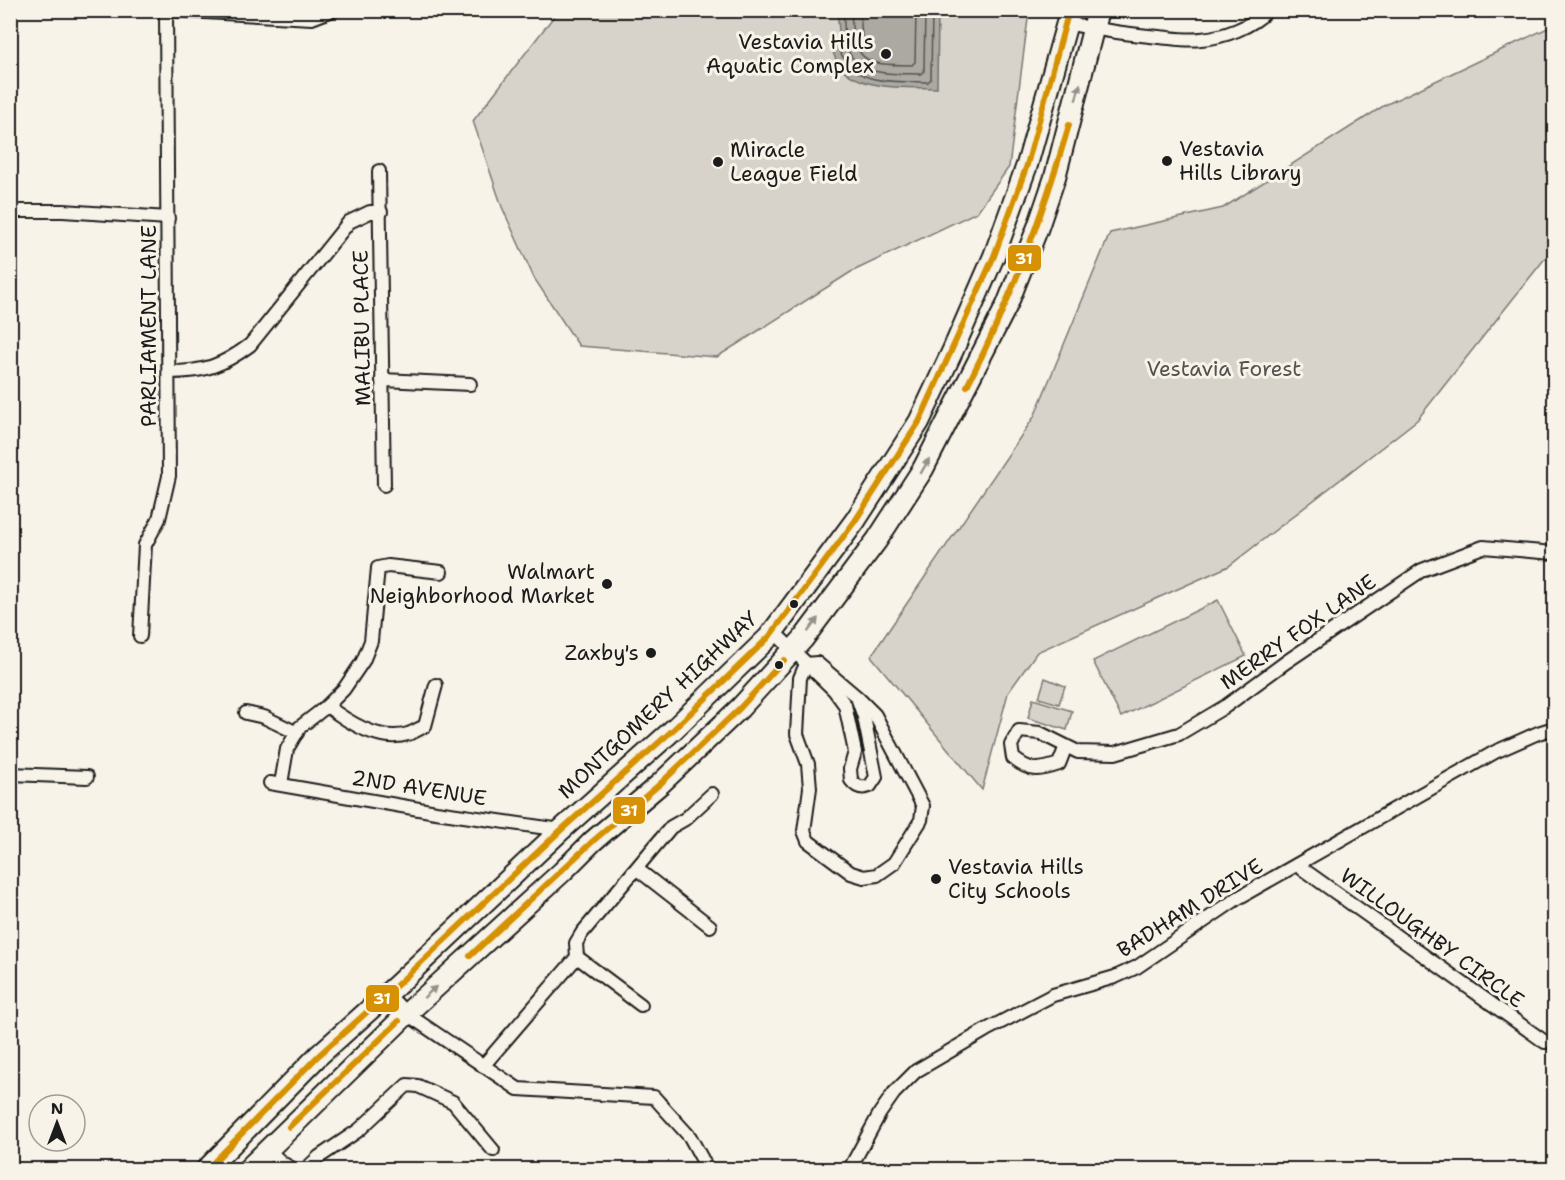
<svg xmlns="http://www.w3.org/2000/svg" width="1565" height="1180" font-family="'Shantell Sans',sans-serif">
  <style>
    .green { fill: #d7d3cb; stroke: #7a7874; stroke-width: 1.5 }
    .water { fill: #aca9a2; stroke: #72716c; stroke-width: 1.5 }
    .lines { fill: none; stroke-linecap: round; stroke-linejoin: round }
    .shore { stroke: #565452; stroke-width: 1.5 }
    .street-casing { stroke: #1c1c1c; stroke-width: 16 }
    .primary-casing { stroke: #1c1c1c; stroke-width: 24 }
    .street { stroke: #f7f3e8; stroke-width: 12 }
    .primary { stroke: #f7f3e8; stroke-width: 20 }
    .bus-1-casing { stroke: #f7f3e8; stroke-width: 10 }
    .bus-1 { stroke: #d69104; stroke-width: 6 }
    .oneway { fill: #94928c }
    .poi-dot { fill: #1c1c1c; stroke: #f7f3e8; stroke-width: 2 }
    .labels { text-anchor: middle; dominant-baseline: central; stroke-width: 6; stroke-linejoin: round; paint-order: stroke }
    .poi-label { font-size: 21px; fill: #1c1c1c; stroke: #f7f3e8; text-anchor: end }
    .street-label { font-size: 21px; fill: #1c1c1c; stroke: #f7f3e8 }
    .park-label { font-size: 21px; fill: #545351; stroke: #f7f3e8 }
    .line-badge { stroke: #f7f3e8; stroke-width: 2 }
    .badge-label { font-size: 16px; text-anchor: middle; font-weight: bold; fill: #fff }
  </style>
  <rect width="100%" height="100%" fill="#f7f3e8"/>
  <filter id="ink" filterUnits="userSpaceOnUse"><feTurbulence type="fractalNoise" baseFrequency=".0167" numOctaves="2"/><feDisplacementMap in="SourceGraphic" scale="12" xChannelSelector="R" yChannelSelector="G"/><feConvolveMatrix kernelMatrix="1 2 1 2 8 2 1 2 1" color-interpolation-filters="sRGB"/></filter>
  <g filter="url(#ink)">
    <g class="green">
      <path d="M 558,11 L 1029,11 L 1009,167 L 977,212 L 851,272 L 717,357 L 579,346 L 534,278 L 502,207 L 473,121 Z"/>
      <path d="M 1554,25 L 1554,247 L 1417,420 L 1229,566 L 1037,652 L 1008,693 L 982,790 L 871,656 L 1034,417 L 1110,233 L 1223,208 L 1385,105 Z"/>
      <path d="M 1218,600 L 1246,656 L 1121,717 L 1093,661 Z"/>
      <path d="M 1045,678 L 1065,686 L 1059,704 L 1039,698 Z"/>
      <path d="M 1033,699 L 1072,711 L 1067,730 L 1028,718 Z"/>
    </g>
    <path class="water" d="M 837,11 L 938,11 L 937,88 C 902,87 832,93 832,41 L 840,40 Z"/>
    <g class="lines">
      <g class="shore">
        <path d="M 843,10 L 845,39 L 839,49 C 854,87 894,81 928,82 L 931,79 L 932,10"/>
        <path d="M 851,10 L 853,40 L 848,51 C 862,78 896,73 921,74 L 924,71 L 925,10"/>
        <path d="M 860,10 L 862,38 L 859,51 C 869,68 895,64 912,65 L 915,62 L 916,10"/>
      </g>
      <g class="street-casing">
        <g id="street">
          <path d="M 168,10 L 312,18 L 333,10"/>
          <path d="M 1067,23 C 1097,30 1128,34 1159,37 C 1172,38 1187,41 1201,39 C 1225,37 1251,27 1268,10"/>
          <path d="M 379,171 L 384,485"/>
          <path d="M 10,211 L 63,211 L 168,218"/>
          <path d="M 169,372 C 204,372 222,366 250,345 L 349,222 L 370,212 L 381,212"/>
          <path d="M 382,380 L 470,384"/>
          <path d="M 773,631 L 834,690 L 845,705 L 855,752 L 850,769 L 851,780 C 856,787 862,789 870,786 L 876,777 L 864,717 L 858,700"/>
          <path d="M 140,636 L 145,545 L 159,519 L 169,476 L 166,10"/>
          <path d="M 817,663 L 857,697 L 875,715 L 923,806 L 921,820 L 894,863 L 877,875 L 864,877 L 851,873 L 808,841 L 804,831 L 810,788 L 808,764 L 797,734 L 800,678 L 806,664 Z"/>
          <path d="M 327,706 C 348,722 380,743 408,734 C 414,732 420,728 425,726 L 436,685"/>
          <path d="M 246,713 L 264,717 L 297,733"/>
          <path d="M 1066,746 L 1059,764 C 1039,771 1030,772 1013,758 L 1011,745 L 1019,731 L 1040,733 L 1078,752 L 1115,753 L 1179,734 L 1226,706 L 1286,662 L 1422,570 L 1483,547 L 1554,553"/>
          <path d="M 10,774 L 87,777"/>
          <path d="M 270,783 L 436,812 L 561,830"/>
          <path d="M 281,784 L 287,749 L 300,727 L 327,706 L 344,689 L 363,661 L 371,641 L 378,568 L 388,566 L 441,572"/>
          <path d="M 1297,865 L 1545,1042"/>
          <path d="M 637,869 L 710,926"/>
          <path d="M 577,957 L 641,1005"/>
          <path d="M 387,994 L 407,1014 L 518,1089 L 654,1097 L 690,1137 L 708,1170"/>
          <path d="M 483,1066 L 577,957 L 576,943 L 582,933 L 671,827 L 685,819 L 712,794"/>
          <path d="M 267,1149 L 282,1163 L 295,1170"/>
          <path d="M 305,1170 L 319,1157 L 359,1130 L 407,1085 L 418,1086 L 453,1102 L 493,1150"/>
          <path d="M 849,1170 L 880,1113 L 894,1093 L 916,1071 L 986,1030 L 1053,995 L 1115,977 L 1137,967 L 1238,898 L 1495,752 L 1538,733 L 1554,728"/>
        </g>
      </g>
      <g class="primary-casing">
        <g id="primary">
          <path d="M 206,1170 L 318,1056 L 396,986 L 561,830 L 674,729 L 769,637 L 855,521 L 919,422 L 953,350 L 994,256 L 1027,165 L 1067,23 L 1069,10"/>
          <path d="M 247,1170 L 416,1005 L 562,872 L 593,841 L 660,784 L 740,708 L 803,639 L 877,540 L 923,469 L 1007,305 L 1038,227 L 1055,177 L 1098,10"/>
        </g>
      </g>
      <use href="#street" class="street"/>
      <use href="#primary" class="primary"/>
      <g class="bus-1-casing">
        <g id="bus-1">
          <path d="M 967,386 C 1010,302 1043,215 1069,125"/>
          <path d="M 470,956 L 593,841 L 660,784 L 740,708 L 784,660"/>
          <path d="M 289,1127 L 399,1021"/>
          <path d="M 206,1170 L 318,1056 L 396,986 L 561,830 L 674,729 L 769,637 L 855,521 L 919,422 L 994,256 L 1027,165 L 1069,10"/>
        </g>
      </g>
      <use href="#bus-1" class="bus-1"/>
    </g>
    <defs><path id="oneway-solid" d="M-6-.8H1V-3.2L6.5 0L1 3.2V.8H-6Z" transform="scale(1.5)"/></defs>
    <g class="oneway">
      <use href="#oneway-solid" transform="translate(1078 92) rotate(-75)"/>
      <use href="#oneway-solid" transform="translate(925 466) rotate(-60)"/>
      <use href="#oneway-solid" transform="translate(813 625) rotate(-53)"/>
      <use href="#oneway-solid" transform="translate(430 992) rotate(-42)"/>
    </g>
  </g>
  <g class="poi-dot">
    <circle cx="886" cy="54" r="6"/>
    <circle cx="1167" cy="161" r="6"/>
    <circle cx="718" cy="162" r="6"/>
    <circle cx="607" cy="584" r="6"/>
    <circle cx="794" cy="604" r="5"/>
    <circle cx="651" cy="653" r="6"/>
    <circle cx="779" cy="665" r="5"/>
    <circle cx="936" cy="879" r="6"/>
  </g>
  <g class="labels">
    <g class="poi-label">
      <text x="874" y="42">Vestavia Hills<tspan x="874" dy="24">Aquatic Complex</tspan></text>
      <text x="1179" y="149" text-anchor="start">Vestavia<tspan x="1179" dy="24">Hills Library</tspan></text>
      <text x="730" y="150" text-anchor="start">Miracle<tspan x="730" dy="24">League Field</tspan></text>
      <text x="595" y="572">Walmart<tspan x="595" dy="24">Neighborhood Market</tspan></text>
      <text x="639" y="653">Zaxby's</text>
      <text x="948" y="867" text-anchor="start">Vestavia Hills<tspan x="948" dy="24">City Schools</tspan></text>
    </g>
    <g class="street-label">
      <text transform="translate(149 326) rotate(-90)">PARLIAMENT LANE</text>
      <text transform="translate(362 328) rotate(-91)">MALIBU PLACE</text>
      <text transform="translate(1298 632) rotate(-35)">MERRY FOX LANE</text>
      <text transform="translate(658 705) rotate(-43)">MONTGOMERY HIGHWAY</text>
      <text transform="translate(419 788) rotate(9)">2ND AVENUE</text>
      <text transform="translate(1190 908) rotate(-32)">BADHAM DRIVE</text>
      <text transform="translate(1432 938) rotate(36)">WILLOUGHBY CIRCLE</text>
    </g>
    <g class="park-label">
      <text x="1224" y="369">Vestavia Forest</text>
    </g>
  </g>
  <g class="line-badge">
    <rect x="1007" y="244" width="35" height="28" rx="6" fill="#d69104"/>
    <rect x="612" y="796" width="34" height="29" rx="6" fill="#d69104"/>
    <rect x="365" y="984" width="35" height="29" rx="6" fill="#d69104"/>
  </g>
  <g class="badge-label">
    <text x="1024" y="264">31</text>
    <text x="629" y="816">31</text>
    <text x="382" y="1004">31</text>
  </g>
  <rect width="1565" height="1180" fill="none" stroke="#f7f3e8" stroke-width="36"/>
  <rect x="18" y="18" width="1529" height="1144" fill="none" stroke="#1c1c1c" stroke-width="2" filter="url(#ink)"/>
  <g transform="translate(57 1123)"><circle r="28" fill="#f7f3e8" stroke="#9f9d96" stroke-width="1.5"/>
  <path d="M0-4.5L10 22L0 15L-10 22Z" fill="#1c1c1c"/>
  <text y="-9" font-size="16" font-weight="bold" text-anchor="middle" fill="#1c1c1c">N</text>
  </g>
</svg>
